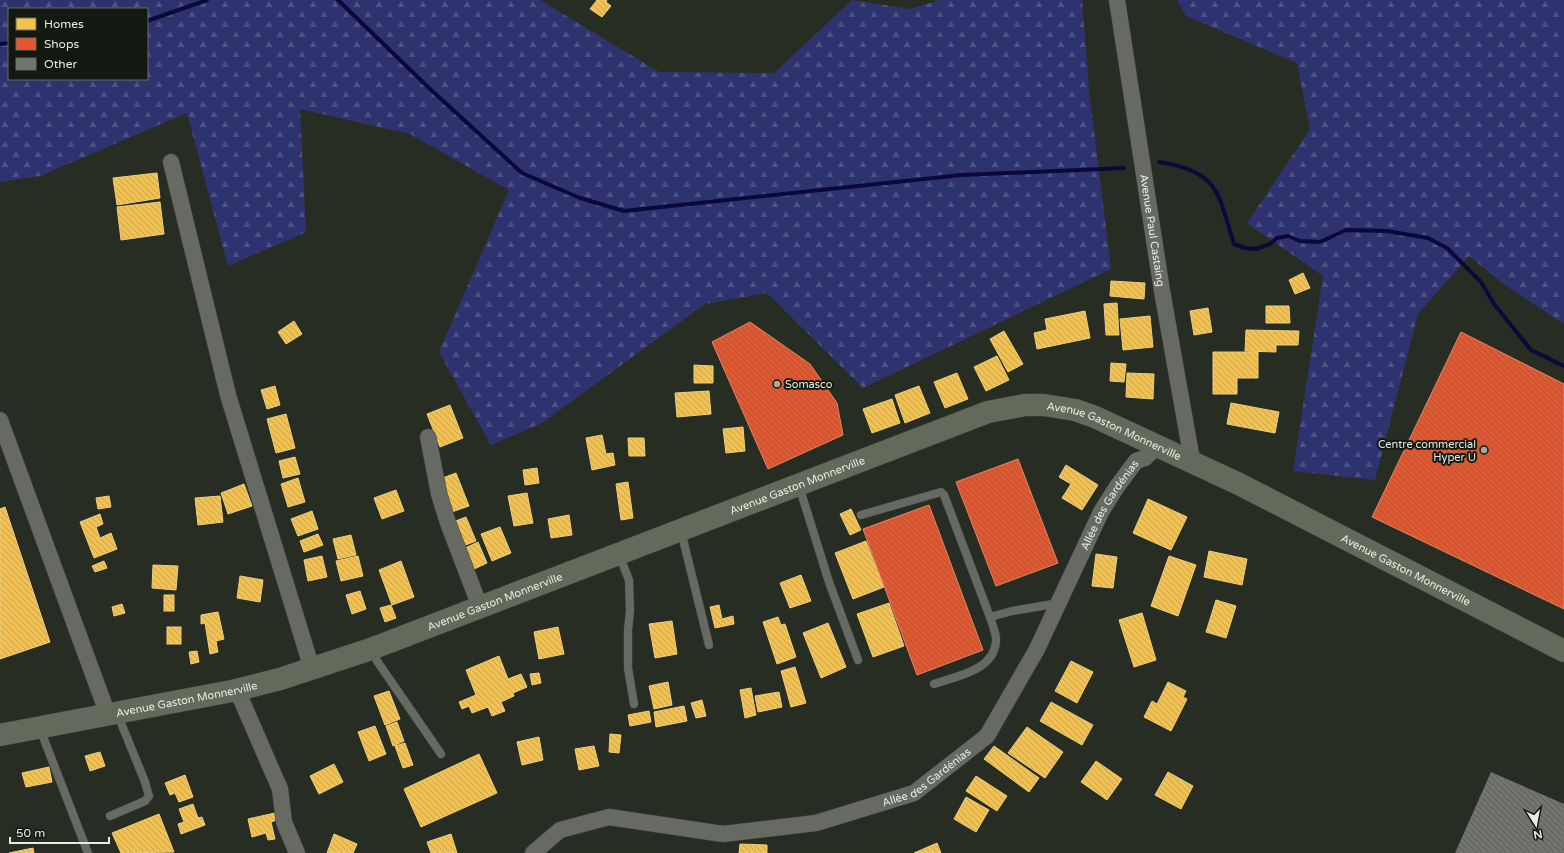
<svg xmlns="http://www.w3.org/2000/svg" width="1564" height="853" font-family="'Varela Round',sans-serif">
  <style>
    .forest { fill: url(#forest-firs); fill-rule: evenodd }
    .homes { fill: url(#homes-back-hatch); stroke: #eece7a }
    .shops { fill: url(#shops-back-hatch); stroke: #e58463 }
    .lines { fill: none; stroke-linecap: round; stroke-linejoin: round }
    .stream { stroke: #0d083b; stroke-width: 4 }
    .building { fill: url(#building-back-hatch) }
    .lane-casing { stroke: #44483f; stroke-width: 9 }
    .street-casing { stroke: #44483f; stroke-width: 17 }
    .primary-casing { stroke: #44483f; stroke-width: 23 }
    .lane { stroke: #666a63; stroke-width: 8 }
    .street { stroke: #666a63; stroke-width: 16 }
    .primary { stroke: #646a5b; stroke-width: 22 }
    .poi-dot { fill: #a4a99e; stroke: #131810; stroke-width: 1.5 }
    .labels { text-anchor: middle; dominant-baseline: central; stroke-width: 4; stroke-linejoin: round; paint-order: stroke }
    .street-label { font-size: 11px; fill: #e6ece0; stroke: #131810 }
    .poi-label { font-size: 11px; fill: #e6ece0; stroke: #131810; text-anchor: start }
  </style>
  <defs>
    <pattern id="forest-firs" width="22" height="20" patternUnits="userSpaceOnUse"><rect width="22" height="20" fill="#2e3370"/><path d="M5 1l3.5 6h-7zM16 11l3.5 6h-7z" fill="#4c5184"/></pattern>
    <pattern id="homes-back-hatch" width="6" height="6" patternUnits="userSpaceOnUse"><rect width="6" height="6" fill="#f2c14e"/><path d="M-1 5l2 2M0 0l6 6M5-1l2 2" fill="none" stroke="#c7a24b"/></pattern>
    <pattern id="shops-back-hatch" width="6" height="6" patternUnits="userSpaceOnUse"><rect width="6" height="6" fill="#e4572e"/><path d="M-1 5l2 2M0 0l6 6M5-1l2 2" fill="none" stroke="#b45234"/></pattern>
    <pattern id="building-back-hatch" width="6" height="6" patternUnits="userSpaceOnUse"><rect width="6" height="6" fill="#71756c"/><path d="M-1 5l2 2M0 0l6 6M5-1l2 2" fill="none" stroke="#5d605a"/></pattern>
  </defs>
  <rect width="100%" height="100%" fill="#282d23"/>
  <g class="forest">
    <path d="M 0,0 L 540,0 L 659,72 L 774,73 L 852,0 L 910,9 L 940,0 L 1082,0 L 1089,90 L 1111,269 L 863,388 L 767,293 L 705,304 L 542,423 L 491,445 L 439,352 L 509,190 L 410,134 L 300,109 L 306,232 L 228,266 L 187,113 L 40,176 L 0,182 ZM 9,9 L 147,9 L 147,79 L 9,79 Z"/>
    <path d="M 1177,0 L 1564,0 L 1564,324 L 1509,288 L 1469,256 L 1418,314 L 1375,480 L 1293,471 L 1323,276 L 1247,223 L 1310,129 L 1297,63 L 1186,16 Z"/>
  </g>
  <g class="homes">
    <path d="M 597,0 L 607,0 L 606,2 L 611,6 L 602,17 L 590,9 Z"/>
    <path d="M 157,173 L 160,198 L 117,205 L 113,178 Z"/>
    <path d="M 160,202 L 164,234 L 121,240 L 117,207 Z"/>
    <path d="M 1303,273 L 1310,288 L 1295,294 L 1289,280 Z"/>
    <path d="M 1111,281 L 1145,283 L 1144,299 L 1110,296 Z"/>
    <path d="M 1117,303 L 1119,335 L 1106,335 L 1104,304 Z"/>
    <path d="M 1266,306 L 1289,306 L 1290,323 L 1266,323 Z"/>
    <path d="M 1208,308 L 1212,332 L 1194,335 L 1190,311 Z"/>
    <path d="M 1085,311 L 1090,338 L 1037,349 L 1034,333 L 1047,330 L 1045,319 Z"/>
    <path d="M 1150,316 L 1153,347 L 1123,350 L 1120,319 Z"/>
    <path d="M 294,321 L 302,334 L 286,344 L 278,332 Z"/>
    <path d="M 1246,330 L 1299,331 L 1298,345 L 1276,345 L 1276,352 L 1245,351 Z"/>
    <path d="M 1004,331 L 1023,364 L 1008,372 L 990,339 Z"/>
    <path d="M 1213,352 L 1258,352 L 1258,378 L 1237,378 L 1237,394 L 1213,394 Z"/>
    <path d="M 997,356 L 1009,380 L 986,391 L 974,367 Z"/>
    <path d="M 1111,363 L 1126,364 L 1124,382 L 1110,381 Z"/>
    <path d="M 694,365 L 713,366 L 713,383 L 694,383 Z"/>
    <path d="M 957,373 L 968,399 L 945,408 L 934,382 Z"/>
    <path d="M 1127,373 L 1154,374 L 1153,399 L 1126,397 Z"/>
    <path d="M 275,386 L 280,405 L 267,409 L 261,390 Z"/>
    <path d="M 919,386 L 930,413 L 905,423 L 895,395 Z"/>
    <path d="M 709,391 L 711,414 L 677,417 L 675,393 Z"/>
    <path d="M 892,399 L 900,423 L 872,433 L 863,409 Z"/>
    <path d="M 1231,403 L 1279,412 L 1275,433 L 1227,424 Z"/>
    <path d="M 450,405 L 463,438 L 440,447 L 427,414 Z"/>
    <path d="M 286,414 L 295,448 L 276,453 L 267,419 Z"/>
    <path d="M 743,427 L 745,451 L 726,453 L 723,429 Z"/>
    <path d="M 602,435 L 606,454 L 613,453 L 615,465 L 592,470 L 586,438 Z"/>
    <path d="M 628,438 L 644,438 L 645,456 L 629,456 Z"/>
    <path d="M 295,457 L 300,474 L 283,478 L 279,461 Z"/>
    <path d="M 1066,465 L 1098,485 L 1082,510 L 1062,498 L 1071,484 L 1059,477 Z"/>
    <path d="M 537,468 L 539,483 L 525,485 L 523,470 Z"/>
    <path d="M 456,473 L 469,506 L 449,513 L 437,480 Z"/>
    <path d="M 298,478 L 305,502 L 288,507 L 281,484 Z"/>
    <path d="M 628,482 L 633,518 L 621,520 L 616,484 Z"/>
    <path d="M 244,484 L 252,506 L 228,514 L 221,493 Z"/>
    <path d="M 396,490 L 404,511 L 382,519 L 374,498 Z"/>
    <path d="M 527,493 L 533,523 L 514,526 L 508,496 Z"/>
    <path d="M 109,496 L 111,507 L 98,509 L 96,498 Z"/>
    <path d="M 220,496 L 223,522 L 198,525 L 195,498 Z"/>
    <path d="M 1148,499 L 1187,517 L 1171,550 L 1133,533 Z"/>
    <path d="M 5,507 L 50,642 L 0,659 L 0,509 Z"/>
    <path d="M 851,509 L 861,530 L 850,535 L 840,514 Z"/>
    <path d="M 312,511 L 318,529 L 298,536 L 291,519 Z"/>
    <path d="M 100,514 L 103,524 L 96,527 L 100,538 L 111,533 L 117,549 L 94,558 L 80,522 Z"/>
    <path d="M 569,515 L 572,535 L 551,538 L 548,519 Z"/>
    <path d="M 466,517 L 476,541 L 463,546 L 453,522 Z"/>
    <path d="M 500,527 L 511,553 L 492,561 L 481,534 Z"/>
    <path d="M 318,534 L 323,545 L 304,552 L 300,541 Z"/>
    <path d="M 351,535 L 356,555 L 338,559 L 333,539 Z"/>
    <path d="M 866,541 L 884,587 L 853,599 L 835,553 Z"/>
    <path d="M 478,542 L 487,563 L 472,570 L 463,549 Z"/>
    <path d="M 1209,551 L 1247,559 L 1242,585 L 1204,577 Z"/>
    <path d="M 1096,554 L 1117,557 L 1113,588 L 1092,586 Z"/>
    <path d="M 322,556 L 327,577 L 308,581 L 304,560 Z"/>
    <path d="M 358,556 L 363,576 L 341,581 L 336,561 Z"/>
    <path d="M 1169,556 L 1196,565 L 1178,616 L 1151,606 Z"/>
    <path d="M 104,561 L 107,568 L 95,572 L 92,566 Z"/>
    <path d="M 401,561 L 414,597 L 392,605 L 379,570 Z"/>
    <path d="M 153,565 L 178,566 L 176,590 L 152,588 Z"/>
    <path d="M 801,575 L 811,601 L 790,608 L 780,583 Z"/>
    <path d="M 240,576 L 263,580 L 260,602 L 237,598 Z"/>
    <path d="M 360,591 L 366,609 L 352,614 L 346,595 Z"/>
    <rect x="164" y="595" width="10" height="16"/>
    <path d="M 1216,600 L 1236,606 L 1226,638 L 1206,632 Z"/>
    <path d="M 889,603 L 904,646 L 873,657 L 857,614 Z"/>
    <path d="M 122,604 L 125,613 L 114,616 L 112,607 Z"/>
    <path d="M 391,605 L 396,618 L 385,622 L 380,608 Z"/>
    <path d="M 719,605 L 722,619 L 733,616 L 734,624 L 715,628 L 710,607 Z"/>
    <path d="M 218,612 L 224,639 L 216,641 L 218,652 L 210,654 L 205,623 L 201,624 L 201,615 Z"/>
    <path d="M 1142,613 L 1156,660 L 1134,667 L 1119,620 Z"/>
    <path d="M 778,617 L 781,625 L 785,624 L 796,657 L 777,664 L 763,622 Z"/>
    <path d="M 672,621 L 677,654 L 655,658 L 649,624 Z"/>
    <path d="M 828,623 L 846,667 L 821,678 L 803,633 Z"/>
    <rect x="167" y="627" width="14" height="17"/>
    <path d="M 558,627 L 564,654 L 539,659 L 534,632 Z"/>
    <path d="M 197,651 L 199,662 L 191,664 L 189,652 Z"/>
    <path d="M 499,656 L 508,679 L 521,674 L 527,687 L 513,693 L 514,696 L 501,702 L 505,711 L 492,716 L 488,707 L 472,713 L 469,706 L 462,709 L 459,702 L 476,695 L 466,670 Z"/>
    <path d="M 1071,661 L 1093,672 L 1077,703 L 1055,691 Z"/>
    <path d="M 795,667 L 806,703 L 791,707 L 781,671 Z"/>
    <path d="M 539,673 L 541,683 L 532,685 L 530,674 Z"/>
    <path d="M 668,682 L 672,705 L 654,709 L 649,686 Z"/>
    <path d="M 1168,682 L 1186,691 L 1183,697 L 1187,699 L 1171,731 L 1144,717 L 1152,701 L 1157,704 Z"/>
    <path d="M 751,688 L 756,715 L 745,718 L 740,690 Z"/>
    <path d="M 389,691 L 400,719 L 385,725 L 374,696 Z"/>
    <path d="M 779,692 L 782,707 L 758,712 L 755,696 Z"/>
    <path d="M 702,700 L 706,716 L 696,718 L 691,703 Z"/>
    <path d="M 1051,702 L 1093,725 L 1082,745 L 1040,721 Z"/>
    <path d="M 684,706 L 687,721 L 656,727 L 654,712 Z"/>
    <path d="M 649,711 L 651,722 L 630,726 L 628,715 Z"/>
    <path d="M 397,722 L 404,741 L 393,746 L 386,726 Z"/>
    <path d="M 375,726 L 386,754 L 369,761 L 358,732 Z"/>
    <path d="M 1027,727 L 1063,752 L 1045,778 L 1008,753 Z"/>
    <path d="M 610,734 L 621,735 L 619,753 L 609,752 Z"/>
    <path d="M 539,737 L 543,760 L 522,765 L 517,742 Z"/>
    <path d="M 405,743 L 413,765 L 403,768 L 395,746 Z"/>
    <path d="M 594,746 L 599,766 L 579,770 L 575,749 Z"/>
    <path d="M 994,746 L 1039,778 L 1029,792 L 984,759 Z"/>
    <path d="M 100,752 L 105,766 L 90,771 L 85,756 Z"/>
    <path d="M 479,754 L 497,793 L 421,827 L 404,789 Z"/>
    <path d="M 1096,761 L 1122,779 L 1107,800 L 1081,782 Z"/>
    <path d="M 334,764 L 343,782 L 319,794 L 310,776 Z"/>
    <path d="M 49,767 L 52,782 L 26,787 L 22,773 Z"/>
    <path d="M 1168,772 L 1193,786 L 1181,809 L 1155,795 Z"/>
    <path d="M 185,775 L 193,797 L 179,802 L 175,793 L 170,795 L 165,783 Z"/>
    <path d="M 976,776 L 1007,796 L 997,811 L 966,791 Z"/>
    <path d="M 966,797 L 989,810 L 976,832 L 954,819 Z"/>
    <path d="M 193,804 L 198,818 L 202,817 L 205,825 L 181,834 L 178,824 L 184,822 L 179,809 Z"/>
    <path d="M 275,813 L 277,820 L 271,822 L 275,839 L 268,840 L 266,833 L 252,837 L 248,819 Z"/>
    <path d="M 159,814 L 174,852 L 121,853 L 112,833 Z"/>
    <path d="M 334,834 L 357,844 L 353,853 L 327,853 Z"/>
    <path d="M 451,834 L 457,853 L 431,853 L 427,842 Z"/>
    <path d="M 937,843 L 941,853 L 914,853 Z"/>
    <path d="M 740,844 L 767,845 L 767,853 L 739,853 Z"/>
    <path d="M 33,848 L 34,853 L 9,853 Z"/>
  </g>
  <g class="shops">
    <path d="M 750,322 L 810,364 L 837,403 L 843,435 L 768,469 L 712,342 Z"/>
    <path d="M 1461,332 L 1564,384 L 1564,609 L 1372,517 Z"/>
    <path d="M 1018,459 L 1058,563 L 996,586 L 956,482 Z"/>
    <path d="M 929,505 L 983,650 L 917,675 L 863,529 Z"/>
  </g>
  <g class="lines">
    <g class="stream">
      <path d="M 338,0 L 429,88 L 522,173 L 580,198 L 624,211 L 961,175 L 1124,168"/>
      <path d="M 147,21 L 207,0"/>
      <path d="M 0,44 L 9,43"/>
      <path d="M 1159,162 C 1219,171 1218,193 1234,244 L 1245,248 L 1256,249 L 1270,244 L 1277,238 L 1288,236 L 1300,241 L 1320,242 L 1346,230 L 1387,231 L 1428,238 L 1447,248 L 1481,282 L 1494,304 L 1531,350 L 1564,366"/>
    </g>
  </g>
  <path class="building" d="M 1491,772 L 1564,804 L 1564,853 L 1455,853 Z"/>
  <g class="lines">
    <g class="lane-casing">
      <g id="lane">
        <path d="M 799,486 L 829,582 L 858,660"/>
        <path d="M 861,515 L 941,492 L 944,495 L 990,617 L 1012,611 L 1059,603"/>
        <path d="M 681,531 L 709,645"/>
        <path d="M 619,555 L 629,580 L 630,611 L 628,630 L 628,668 L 634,704"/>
        <path d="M 372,649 L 377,661 L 441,754"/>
        <path d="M 934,684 C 956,676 994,671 996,641 C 997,635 992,624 990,617"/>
        <path d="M 40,729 L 88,853"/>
        <path d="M 110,816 L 145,801 L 149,796 L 145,782 L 117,713"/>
      </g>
    </g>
    <g class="street-casing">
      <g id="street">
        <path id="s1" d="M 1117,0 L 1162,291 L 1192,460"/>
        <path d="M 171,162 L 228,395 L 312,669"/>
        <path d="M 0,420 L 108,715"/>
        <path d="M 428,437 L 439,494 L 448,523 L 480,607"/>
        <path d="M 237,690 L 280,789 L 284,822 L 297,853"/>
        <path id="s2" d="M 533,853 L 560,830 L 609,817 L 723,834 L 816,823 L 914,793 L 987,736 L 1037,649 L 1101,512 L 1116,488 L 1136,461 L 1145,458 L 1158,445"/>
      </g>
    </g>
    <g class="primary-casing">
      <g id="primary">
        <path id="s3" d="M 0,735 L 237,690 L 280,679 L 371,649 L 988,412 L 1025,405 L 1044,405 L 1075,410 L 1095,417 L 1239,484 L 1564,651"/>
      </g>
    </g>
    <use href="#lane" class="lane"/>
    <use href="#street" class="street"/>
    <use href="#primary" class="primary"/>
  </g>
  <g class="poi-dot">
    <circle cx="777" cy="384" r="4"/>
    <circle cx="1484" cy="450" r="4"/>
  </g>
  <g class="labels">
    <g class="street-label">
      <text stroke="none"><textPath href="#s1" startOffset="233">Avenue Paul Castaing</textPath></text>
      <text stroke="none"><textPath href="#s3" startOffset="1174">Avenue Gaston Monnerville</textPath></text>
      <text stroke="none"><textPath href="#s3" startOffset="838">Avenue Gaston Monnerville</textPath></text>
      <text stroke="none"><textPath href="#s2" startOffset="752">Allée des Gardénias</textPath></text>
      <text stroke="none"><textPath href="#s3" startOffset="1498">Avenue Gaston Monnerville</textPath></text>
      <text stroke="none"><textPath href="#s3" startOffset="514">Avenue Gaston Monnerville</textPath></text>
      <text stroke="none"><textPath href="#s3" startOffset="190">Avenue Gaston Monnerville</textPath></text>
      <text stroke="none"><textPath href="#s2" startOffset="416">Allée des Gardénias</textPath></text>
    </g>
    <g class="poi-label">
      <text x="785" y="384">Somasco</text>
      <text x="1476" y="444" text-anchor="end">Centre commercial<tspan x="1476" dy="13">Hyper U</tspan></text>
    </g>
  </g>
  <rect x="8" y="8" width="140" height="72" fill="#131810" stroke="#676d63"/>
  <rect x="16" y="18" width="20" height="12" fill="#f2c14e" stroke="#676d63"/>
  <text x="44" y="28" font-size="12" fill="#e6ece0">Homes</text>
  <rect x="16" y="38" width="20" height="12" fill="#e4572e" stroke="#676d63"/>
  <text x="44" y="48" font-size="12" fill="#e6ece0">Shops</text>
  <rect x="16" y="58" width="20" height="12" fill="#71756c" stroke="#676d63"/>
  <text x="44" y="68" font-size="12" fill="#e6ece0">Other</text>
  <g transform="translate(1536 825) rotate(169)" stroke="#131810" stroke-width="3" paint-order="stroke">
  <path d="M0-3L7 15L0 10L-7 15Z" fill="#e6ece0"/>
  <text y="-6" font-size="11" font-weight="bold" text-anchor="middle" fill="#e6ece0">N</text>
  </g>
  <path d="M10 837v6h99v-6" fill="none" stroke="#e6ece0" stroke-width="2"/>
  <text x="16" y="837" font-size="12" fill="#e6ece0" stroke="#131810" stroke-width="3" paint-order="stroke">50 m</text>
</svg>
